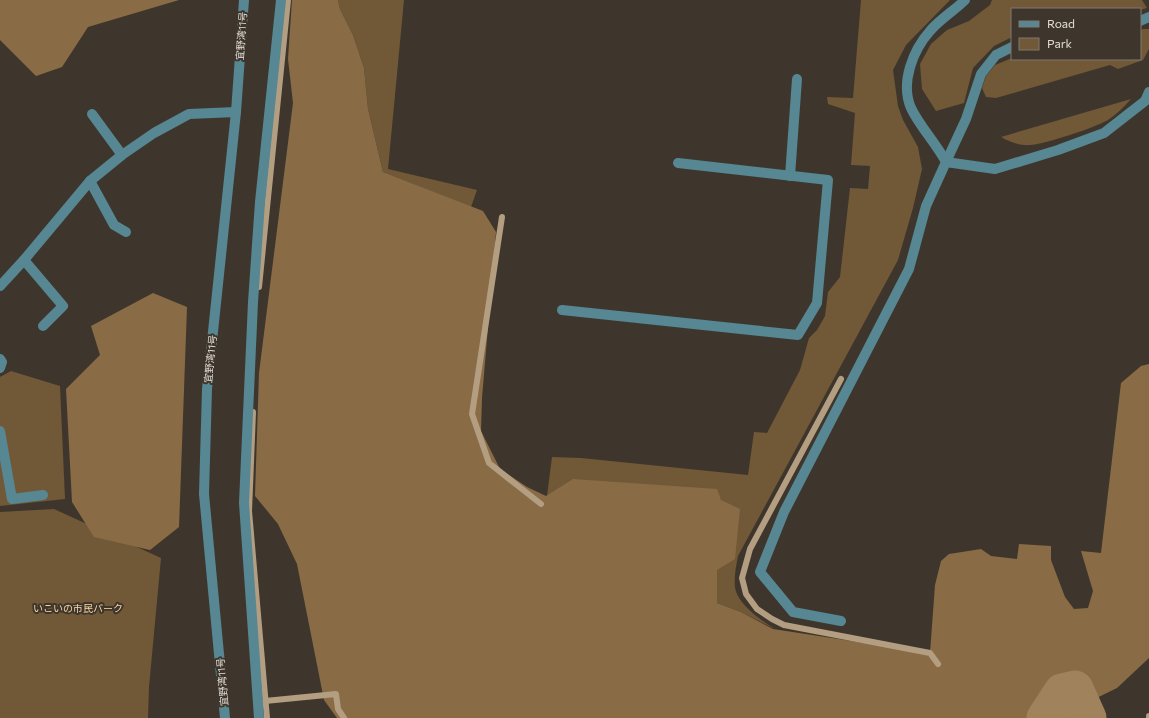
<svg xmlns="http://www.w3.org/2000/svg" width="1149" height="718" font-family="Commissioner,'Noto Sans JP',sans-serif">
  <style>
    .green { fill: #715837 }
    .forest { fill: #896c46 }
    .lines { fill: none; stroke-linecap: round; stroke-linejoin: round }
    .stream { stroke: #b49e81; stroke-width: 6 }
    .river { stroke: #a0835c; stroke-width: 37 }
    .minor { stroke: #568793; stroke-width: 10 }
    .labels { text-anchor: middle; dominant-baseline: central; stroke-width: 4; stroke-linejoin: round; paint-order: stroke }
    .street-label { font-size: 10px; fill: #e2ddd7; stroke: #3e362c }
    .park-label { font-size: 10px; fill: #fcd7a6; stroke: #3e362c }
  </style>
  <rect width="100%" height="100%" fill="#3e362c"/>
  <g class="green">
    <path d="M 338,0 L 404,0 L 388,169 L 477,190 L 471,207 L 383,172 L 368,109 L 364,68 L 353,35 L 340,9 Z"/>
    <path d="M 861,0 L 950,0 L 906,45 L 893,70 L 898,106 L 903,120 L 918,147 L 922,169 L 913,208 L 898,260 L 738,556 C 736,566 734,577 735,587 C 737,604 761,620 775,629 L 741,612 L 717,603 L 717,569 L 547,496 L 552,457 L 581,458 L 748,475 L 754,432 L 767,433 L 800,370 L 809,338 L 817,330 L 825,316 L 828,292 L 840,277 L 850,188 L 868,189 L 870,166 L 851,165 L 855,113 L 828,104 L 827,97 L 853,98 Z"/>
    <path d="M 992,0 L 1142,0 L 1147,8 L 1140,10 L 1012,9 L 1012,37 L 994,46 L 973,68 L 964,103 L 936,111 L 922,89 L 920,64 L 931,44 L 947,30 L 969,21 L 990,5 Z"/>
    <path d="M 1143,29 L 1149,29 L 1149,49 L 1143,60 L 1118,69 L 1110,65 L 996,98 L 986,97 L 982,88 L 986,76 L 995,65 L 1012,58 L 1012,59 L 1140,59 L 1140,31 Z"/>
    <path d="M 1131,99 C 1124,107 1117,114 1108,120 C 1094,128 1048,143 1031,145 C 1020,146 1010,142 1001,137 Z"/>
    <path d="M 11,371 L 60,386 L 65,499 L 0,506 L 0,377 Z"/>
    <path d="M 54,509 L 161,558 L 149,687 L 148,718 L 0,718 L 0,512 Z"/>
  </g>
  <g class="forest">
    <path d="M 0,0 L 179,0 L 88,27 L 62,67 L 36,76 L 0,40 Z"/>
    <path d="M 292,0 L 338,0 L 340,9 L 353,35 L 364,68 L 368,109 L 383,172 L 483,211 L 496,232 L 482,398 L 481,431 L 500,469 L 527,487 L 546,496 L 573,479 L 717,489 L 721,500 L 740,509 L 735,559 L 717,570 L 717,603 L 741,612 L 773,629 L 930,653 L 935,585 L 941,561 L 949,554 L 981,549 L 991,556 L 1017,559 L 1019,544 L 1051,546 L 1051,560 L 1065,597 L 1074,609 L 1088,608 L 1093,591 L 1081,551 L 1101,553 L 1121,383 L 1141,366 L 1149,364 L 1149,658 L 1117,688 L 1070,711 L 1069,718 L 337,718 L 324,700 L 297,564 L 278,524 L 255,496 L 259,373 L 293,103 L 288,59 Z"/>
    <path d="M 153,293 L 187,307 L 179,527 L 150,550 L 94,537 L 72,502 L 66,389 L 100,355 L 91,326 Z"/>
  </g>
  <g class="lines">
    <g class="stream">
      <path d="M 502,217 L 472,414 L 489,463 L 541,504"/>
      <path d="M 259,287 L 288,0"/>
      <path d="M 841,379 L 750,549 L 742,578 L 746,594 L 757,609 L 772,619 L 784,625 L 930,653 L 938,664"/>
      <path d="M 253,412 L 249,511 L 267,718"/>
      <path d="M 265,701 L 336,694 L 338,709 L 344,718"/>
      <path d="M 1149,718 L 1149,716"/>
    </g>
    <path class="river" d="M 1045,718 L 1062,692 L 1075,689 L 1088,718"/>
    <g class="minor">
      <path d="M 1140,21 L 1149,17"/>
      <path d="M 92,114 L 122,155"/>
      <path d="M 946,162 C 936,143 920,127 911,108 C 900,83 913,50 930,31 C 940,19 954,11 965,0"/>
      <path d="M 946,162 L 966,119 L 981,74 L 996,55 L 1012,47"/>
      <path d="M 790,176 L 797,79"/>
      <path d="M 90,181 L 114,225 L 126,232"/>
      <path d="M 24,260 L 63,306 L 43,326"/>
      <path d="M 0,286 L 24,260 L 90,181 L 122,155 L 154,133 L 189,114 L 236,112"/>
      <path d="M 562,310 L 798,335 L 817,303 L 828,180 L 678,163"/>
      <path d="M 0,359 L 2,362 L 0,368"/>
      <path d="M 0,431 L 12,499 L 43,495"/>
      <path d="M 841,621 L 793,612 L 760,572 L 784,512 L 909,269 L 926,206 L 946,162 L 995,169 L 1058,150 L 1104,133 L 1145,101 L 1149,92"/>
      <path d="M 225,718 L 204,494 L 207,389 L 236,112 L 244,0"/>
      <path d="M 259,718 L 244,503 L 253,302 L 260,202 L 281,0"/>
    </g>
  </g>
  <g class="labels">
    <g class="street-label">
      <text transform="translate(241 36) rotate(-86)">宜野湾11号</text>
      <text transform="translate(210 359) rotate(-84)">宜野湾11号</text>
      <text transform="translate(222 682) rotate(-95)">宜野湾11号</text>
    </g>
    <g class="park-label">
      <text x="78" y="608">いこいの市民パーク</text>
    </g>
  </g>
  <rect x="1011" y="8" width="130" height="52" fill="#3e362c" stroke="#807970"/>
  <rect x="1019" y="21" width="20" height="6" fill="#568793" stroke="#807970"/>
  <text x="1047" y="28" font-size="12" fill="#e2ddd7">Road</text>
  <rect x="1019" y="38" width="20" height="12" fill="#715837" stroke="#807970"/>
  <text x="1047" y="48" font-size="12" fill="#e2ddd7">Park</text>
</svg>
